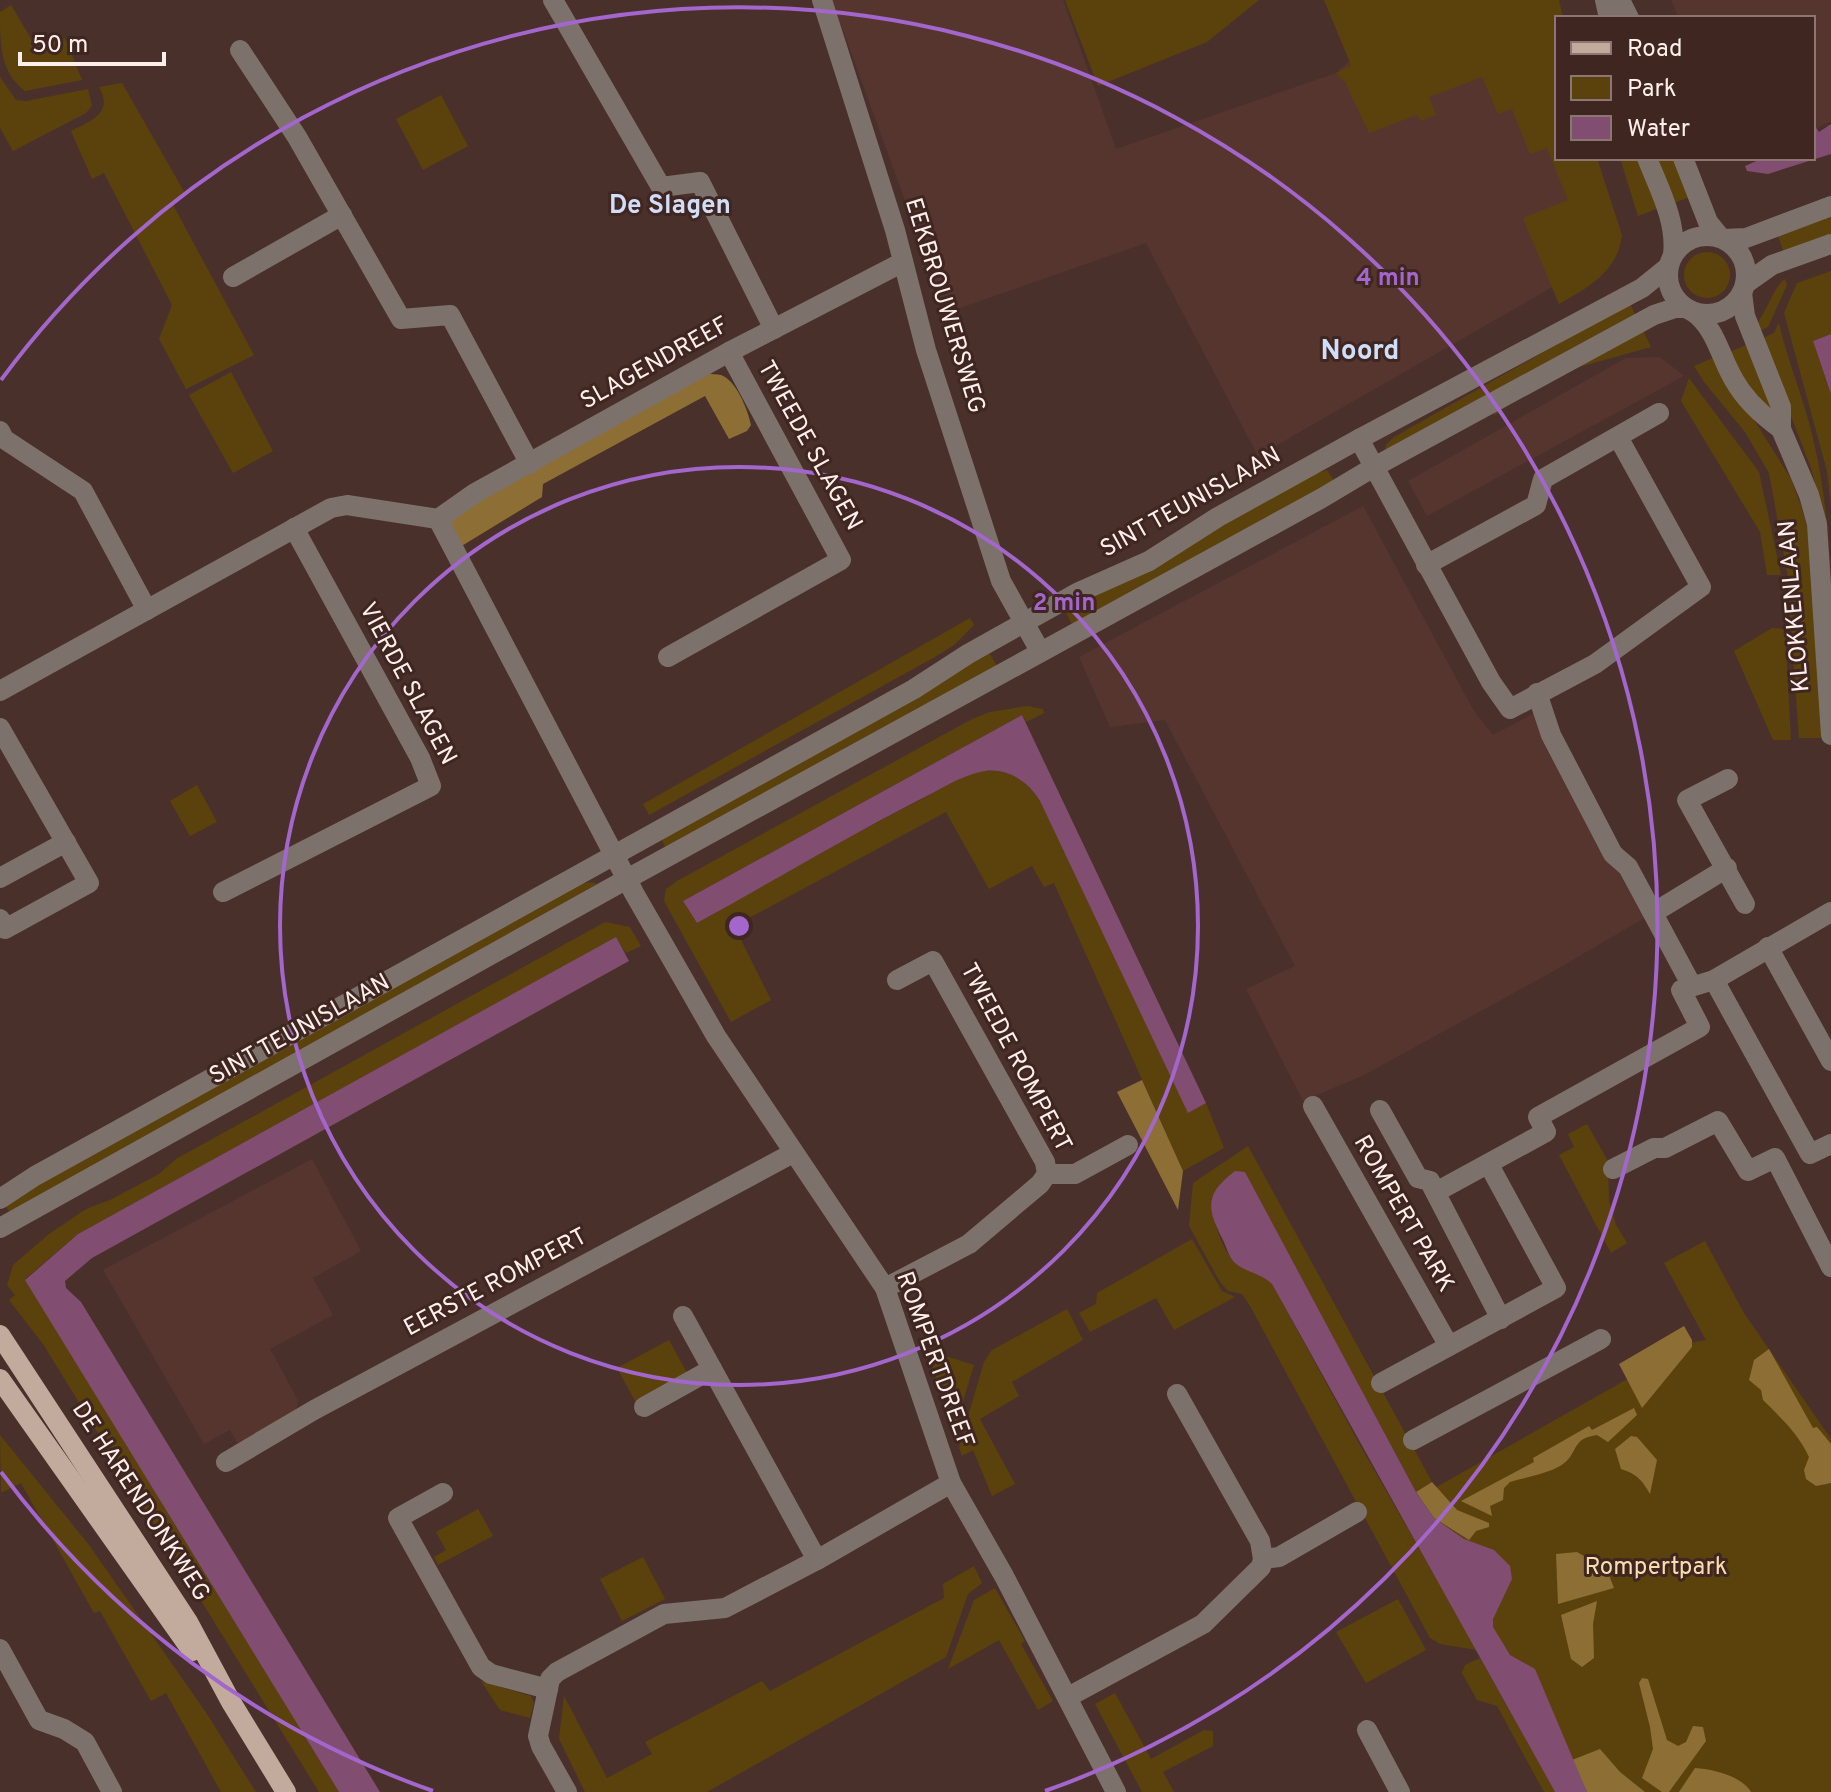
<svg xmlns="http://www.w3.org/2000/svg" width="1831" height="1792" font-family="Overpass,sans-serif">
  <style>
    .built { fill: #57352f }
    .green { fill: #5b420c }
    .forest { fill: #8d6f35 }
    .water { fill: #814d70 }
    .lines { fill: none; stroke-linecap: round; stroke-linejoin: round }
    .minor { stroke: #7d726b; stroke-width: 20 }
    .major { stroke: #c2ab9c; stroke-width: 20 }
    .ring { fill: none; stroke: #a266cc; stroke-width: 4 }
    .labels { text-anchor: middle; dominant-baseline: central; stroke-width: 6; stroke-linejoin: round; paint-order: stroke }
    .street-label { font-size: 24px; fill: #feefec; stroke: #402621 }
    .park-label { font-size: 24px; fill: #f8ddad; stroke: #402621 }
    .neighbourhood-label { font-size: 26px; font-weight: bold; fill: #d0def9; stroke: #402621 }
    .quarter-label { font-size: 28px; font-weight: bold; fill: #d0def9; stroke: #402621 }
    .centre { fill: #a266cc; stroke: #402621; stroke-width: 4 }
    .ring-label { font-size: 24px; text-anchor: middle; font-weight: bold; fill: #a266cc; stroke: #402621; stroke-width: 6; stroke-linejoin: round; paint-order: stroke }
  </style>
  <rect width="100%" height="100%" fill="#4a302b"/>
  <g class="built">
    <path d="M 832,0 L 1063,0 L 1116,149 L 1336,73 L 1369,43 L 1539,0 L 1557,158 L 1603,258 L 1258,456 L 1146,243 L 946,313 Z"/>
    <path d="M 1671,0 L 1831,0 L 1831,121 L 1813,130 L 1813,18 L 1679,18 Z"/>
    <path d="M 1660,357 L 1684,376 L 1427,516 L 1408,481 L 1626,358 Z"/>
    <path d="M 1363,506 L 1474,711 L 1493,735 L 1539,711 L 1653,913 L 1552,972 L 1364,1075 L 1303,1101 L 1246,989 L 1295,966 L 1165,720 L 1110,727 L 1079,657 Z"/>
    <path d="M 312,1159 L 361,1251 L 313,1278 L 333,1315 L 270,1349 L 298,1400 L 296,1413 L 238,1444 L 230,1430 L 204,1444 L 103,1270 Z"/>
  </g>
  <g class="green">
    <path d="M 1065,0 L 1259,0 L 1207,42 L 1098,86 Z"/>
    <path d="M 1324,0 L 1559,0 L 1563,18 L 1557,18 L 1557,158 L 1597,158 L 1622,235 C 1618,271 1588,288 1559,304 L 1523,218 L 1568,200 L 1547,148 L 1530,154 L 1512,109 L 1498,114 L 1482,77 L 1429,97 L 1436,115 L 1421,121 L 1417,115 L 1369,133 L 1345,82 L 1336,73 L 1351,65 Z"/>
    <path d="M 11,5 L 36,47 L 65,38 L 82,80 L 25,91 C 0,72 0,44 0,12 Z"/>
    <path d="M 0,77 L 16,100 L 26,101 L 88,89 L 92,106 L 86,113 L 13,151 L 0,128 Z"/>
    <path d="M 122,83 L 186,195 L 172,203 L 254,355 L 186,389 L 159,339 L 172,305 L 104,173 L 92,179 L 71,131 C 91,121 114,113 99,87 Z"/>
    <path d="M 441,95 L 468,146 L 423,170 L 396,119 Z"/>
    <path d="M 1620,158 L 1640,158 L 1659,208 L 1638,216 Z"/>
    <path d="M 1653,158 L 1675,158 L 1690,197 L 1671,204 Z"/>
    <path d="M 1831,213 L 1831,238 L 1784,253 L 1777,233 Z"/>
    <circle cx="1707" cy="275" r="23"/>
    <path d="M 1831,271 L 1831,334 L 1813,341 L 1831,394 L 1831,507 L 1827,471 L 1784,313 L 1797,283 Z"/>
    <path d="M 1785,279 L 1787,285 L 1768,327 L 1759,331 L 1756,325 C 1766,313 1775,284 1785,279 Z"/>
    <path d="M 1630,303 L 1636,317 L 1385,451 L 1386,445 L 1394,437 Z"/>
    <path d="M 1779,323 C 1786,354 1797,382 1806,412 C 1817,449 1824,489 1827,527 L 1811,468 L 1761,339 L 1774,333 Z"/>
    <path d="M 1643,330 L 1651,347 L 1572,369 L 1511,403 L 1495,415 L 1492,411 Z"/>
    <path d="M 1749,344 L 1772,412 L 1743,379 L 1729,352 Z"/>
    <path d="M 1715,357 L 1791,479 L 1801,506 L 1809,534 L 1812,572 L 1822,738 L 1799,738 L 1787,572 L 1769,473 L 1745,432 L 1704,382 L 1694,366 Z"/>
    <path d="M 231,372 L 273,451 L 233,473 L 189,395 Z"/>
    <path d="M 1689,378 L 1759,472 L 1781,575 L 1767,575 L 1760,532 L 1681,401 Z"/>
    <path d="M 1327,470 L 1335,482 L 1073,626 L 1063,607 L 1303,478 Z"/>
    <path d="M 970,618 L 974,625 L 954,645 L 935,657 L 649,815 L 643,804 Z"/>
    <path d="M 1772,628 L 1785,629 L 1791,740 L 1773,740 L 1734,651 Z"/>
    <path d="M 989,652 L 998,668 L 668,852 L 660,837 Z"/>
    <path d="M 1027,706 L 1043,709 L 1044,713 L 1026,722 L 1022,715 L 683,901 L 697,923 C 770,882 843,839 918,801 C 938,791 961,774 985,771 C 1008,768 1029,782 1040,801 L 1188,1112 L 1206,1103 L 1224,1148 L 1183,1171 L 1054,883 L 1044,887 L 1032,866 L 989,889 L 946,812 L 734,926 L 771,1000 L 731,1022 L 664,901 L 666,889 L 677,881 L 972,719 L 990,712 Z"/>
    <path d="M 197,785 L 217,822 L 190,836 L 170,801 Z"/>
    <path d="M 591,882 L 597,884 L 11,1214 L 4,1204 L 581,884 Z"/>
    <path d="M 605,922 L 630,927 L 641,946 L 626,953 L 615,938 L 78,1234 L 25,1279 L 339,1792 L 319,1792 L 43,1344 L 9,1300 L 15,1295 L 7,1285 L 13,1265 L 49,1234 L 86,1209 L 110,1200 L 159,1174 L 176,1159 Z"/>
    <path d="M 1587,1124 L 1608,1161 L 1609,1201 L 1616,1225 L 1627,1243 L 1611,1253 L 1559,1155 L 1574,1147 L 1568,1134 Z"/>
    <path d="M 1248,1146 L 1432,1482 L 1416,1492 L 1245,1172 L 1211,1199 C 1212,1217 1222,1254 1238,1264 C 1249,1271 1262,1274 1272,1284 L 1360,1445 L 1477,1650 L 1440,1644 L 1430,1638 L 1250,1306 L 1242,1294 L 1228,1291 L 1220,1282 L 1189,1226 L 1193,1183 Z"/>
    <path d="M 1192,1239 L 1222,1291 L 1235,1297 L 1174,1330 L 1156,1298 L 1090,1332 L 1079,1313 L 1096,1304 L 1097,1293 Z"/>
    <path d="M 1705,1241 L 1744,1313 L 1831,1439 L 1831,1792 L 1582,1792 L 1417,1498 L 1693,1342 L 1706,1340 L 1664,1263 Z"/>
    <path d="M 1067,1309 L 1083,1340 L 1012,1382 L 1019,1396 L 980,1419 L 1015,1484 L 992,1496 L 973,1450 L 962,1456 L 959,1447 L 984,1362 L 992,1350 Z"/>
    <path d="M 669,1340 L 687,1373 L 635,1401 L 617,1368 Z"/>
    <path d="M 936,1353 L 974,1365 L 954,1431 L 929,1355 Z"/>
    <path d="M 0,1435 L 89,1545 L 205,1711 L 256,1792 L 221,1792 L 166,1693 L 151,1701 L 100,1611 L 94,1613 L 21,1483 L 1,1493 Z"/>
    <path d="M 478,1509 L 493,1536 L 438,1565 L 434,1557 L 446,1550 L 436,1532 Z"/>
    <path d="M 643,1557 L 665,1599 L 622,1621 L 600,1579 Z"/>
    <path d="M 974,1566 L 982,1583 L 968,1594 L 946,1657 L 707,1792 L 585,1792 L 559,1739 L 564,1696 L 607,1778 L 652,1754 L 645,1742 L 762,1681 L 770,1691 L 944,1598 L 943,1584 Z"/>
    <path d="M 995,1588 L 1025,1641 L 1021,1644 L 1053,1701 L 1038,1710 L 999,1640 L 948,1669 L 974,1600 Z"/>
    <path d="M 1398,1599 L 1426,1650 L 1366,1683 L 1336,1632 Z"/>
    <path d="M 1480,1658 L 1555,1792 L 1544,1792 L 1497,1706 L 1477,1700 L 1462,1673 L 1465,1665 Z"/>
    <path d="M 481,1681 L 531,1696 L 534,1703 L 530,1718 L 500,1710 Z"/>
    <path d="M 1115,1693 L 1151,1759 L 1204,1730 L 1213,1731 L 1213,1746 L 1163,1772 L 1174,1792 L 1142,1792 L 1095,1704 Z"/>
  </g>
  <g class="forest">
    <path d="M 708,374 C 712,374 717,374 721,375 C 736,380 748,410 751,425 L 747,431 L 729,439 L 705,396 L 543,484 L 542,497 L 460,547 L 450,523 L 454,517 L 486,496 Z"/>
    <path d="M 1142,1080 L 1183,1171 L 1178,1210 L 1117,1092 Z"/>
    <path d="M 1684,1326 L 1692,1340 L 1692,1347 L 1642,1408 L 1619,1364 Z"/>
    <path d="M 1769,1349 L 1813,1428 L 1817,1427 L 1831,1444 L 1831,1483 L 1816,1486 L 1806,1479 L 1804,1470 L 1809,1457 C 1798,1433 1781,1418 1763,1400 L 1761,1390 L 1749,1380 L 1754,1360 Z"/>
    <path d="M 1634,1408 L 1637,1415 L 1608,1442 L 1597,1435 C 1569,1439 1580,1454 1560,1466 C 1546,1474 1526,1477 1510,1482 L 1504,1488 L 1503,1500 L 1490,1506 L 1492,1516 L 1461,1501 L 1534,1462 L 1533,1458 L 1589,1426 L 1592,1430 Z"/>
    <path d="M 1631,1436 L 1637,1437 L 1657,1460 L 1650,1494 C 1642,1480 1637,1474 1621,1469 L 1615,1449 Z"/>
    <path d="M 1432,1482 L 1457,1510 L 1489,1523 L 1489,1527 L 1476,1531 L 1469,1540 L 1434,1518 L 1416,1492 Z"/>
    <path d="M 1577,1552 L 1589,1559 L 1604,1562 L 1614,1588 L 1558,1604 L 1556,1554 Z"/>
    <path d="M 1597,1601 L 1593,1624 L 1594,1658 L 1582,1667 L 1571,1659 L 1561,1615 Z"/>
    <path d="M 1642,1678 L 1648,1679 L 1667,1740 L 1678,1746 L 1686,1742 L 1693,1726 L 1703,1727 L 1706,1741 L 1669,1792 L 1662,1792 L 1642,1778 L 1653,1749 L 1650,1727 L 1639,1683 Z"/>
    <path d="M 1600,1749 L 1620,1772 L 1645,1792 L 1587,1792 L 1572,1760 Z"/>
    <path d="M 1695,1768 C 1712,1769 1742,1776 1751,1792 L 1679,1792 Z"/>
  </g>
  <g class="water">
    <path d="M 1813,123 L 1819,132 L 1831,124 L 1831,154 L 1768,174 L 1747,171 L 1745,166 L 1763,158 L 1813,158 Z"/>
    <path d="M 1831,334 L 1831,394 L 1813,341 Z"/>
    <path d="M 1022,715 L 1206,1103 L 1188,1113 L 1040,801 C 1029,782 1008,768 985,771 C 961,775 938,791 917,801 C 843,839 770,883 697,923 L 683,901 Z"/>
    <path d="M 616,937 L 629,961 L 92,1258 L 65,1281 L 66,1288 L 81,1302 L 380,1792 L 339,1792 L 25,1280 L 78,1234 Z"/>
    <path d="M 1235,1171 L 1245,1172 L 1416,1492 L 1434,1518 L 1464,1539 L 1494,1550 L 1510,1566 L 1512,1579 L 1493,1619 L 1493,1627 L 1510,1655 L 1535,1669 L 1587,1792 L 1555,1792 L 1272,1284 C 1261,1273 1244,1272 1234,1262 C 1229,1257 1226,1246 1223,1240 C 1206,1207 1205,1194 1235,1171 Z"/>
  </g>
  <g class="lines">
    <g class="minor">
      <path d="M 553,0 L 661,187 L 700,182 L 774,329"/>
      <path d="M 822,0 L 895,230 L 926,350 L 1001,581 L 1040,651"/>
      <path d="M 1605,0 L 1609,18"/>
      <path d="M 1620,0 L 1629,18"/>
      <path d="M 240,50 L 297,137 L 401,319 L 450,315 L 530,464"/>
      <path d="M 1647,158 C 1659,189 1677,221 1673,255"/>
      <path d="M 1683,158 L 1708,222 L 1721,238"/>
      <circle cx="1707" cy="275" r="39"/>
      <path d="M 1724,239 L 1746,238 L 1831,206"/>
      <path d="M 233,277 L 342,215"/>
      <path d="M 1745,284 L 1772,265 L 1831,244"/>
      <path d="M 1742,293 L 1745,316 L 1781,407 L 1781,429 L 1809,495 L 1817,524 L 1831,735"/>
      <path d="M 1692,311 C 1717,329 1719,355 1734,380 C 1745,400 1763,416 1781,429"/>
      <path d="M 0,431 L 4,439 L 83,491 L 147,610"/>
      <path d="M 1359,439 L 1491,682 L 1510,709 L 1595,664 L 1701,587 L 1618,437"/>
      <path d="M 438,519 L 634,893 L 716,1036 L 885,1288 L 951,1483 L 1004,1576 L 1116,1792"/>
      <path d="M 1426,565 L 1536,505 L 1543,479 L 1659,413"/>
      <path d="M 668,657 L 841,560 L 729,352"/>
      <path d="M 0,691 L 331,508 L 347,505 L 438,519 L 475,493 L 729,352 L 903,262"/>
      <path d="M 1537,693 L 1551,735 L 1613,854 L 1628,867 L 1692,986"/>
      <path d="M 0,728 L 89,883 L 5,929 L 0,919"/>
      <path d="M 1728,779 L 1687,800 L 1745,904"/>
      <path d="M 0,878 L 66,842"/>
      <path d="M 223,892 L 431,786 L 420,758 L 294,528"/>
      <path d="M 1653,913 L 1727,868"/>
      <path d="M 1768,947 L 1831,1061"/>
      <path d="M 1714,980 L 1810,1154 L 1831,1144"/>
      <path d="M 1313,1106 L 1449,1346"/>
      <path d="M 1380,1110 L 1418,1178 L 1430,1181 L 1433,1188 L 1501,1319"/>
      <path d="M 1613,1169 L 1654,1148 L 1665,1148 L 1718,1121 L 1748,1171 L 1775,1158 L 1831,1267"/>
      <path d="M 1047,1174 L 1075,1174 L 1128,1145"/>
      <path d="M 1436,1192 L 1546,1132 L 1538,1117 L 1700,1027 L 1681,990 L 1714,980 L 1831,912"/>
      <path d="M 0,1199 L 35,1176 L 914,689 L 968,654 L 1077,593 L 1149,561 L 1218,517 L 1359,439 L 1642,288 L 1668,267"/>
      <path d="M 0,1228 L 627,879 L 1322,498 L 1374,467 L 1654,315 L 1675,308 L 1686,308"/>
      <path d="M 885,1288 L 969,1244 L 1040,1184 L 1047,1174 L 1045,1162 L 933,961 L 897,980"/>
      <path d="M 683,1316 L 817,1560"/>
      <path d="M 1381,1383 L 1556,1288 L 1489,1165"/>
      <path d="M 644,1407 L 712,1369"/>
      <path d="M 1413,1440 L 1601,1339"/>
      <path d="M 226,1462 L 314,1410 L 793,1153"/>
      <path d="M 443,1493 L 398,1518 L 481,1667 L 491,1674 L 548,1689 L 550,1679 L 557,1672 L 664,1614 L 725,1608 L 817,1560 L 951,1483"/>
      <path d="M 1263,1559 L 1279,1557 L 1357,1512"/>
      <path d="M 0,1649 L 39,1720 L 64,1729 L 85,1742 L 112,1792"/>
      <path d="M 548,1689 L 538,1736 L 541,1746 L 567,1792"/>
      <path d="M 1068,1697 L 1203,1624 L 1261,1567 L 1263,1559 L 1260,1541 L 1177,1394"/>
      <path d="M 1367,1730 L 1400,1792"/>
    </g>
    <g class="major">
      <path d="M 0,1335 L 188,1622 L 231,1702 L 286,1792"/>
      <path d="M 0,1379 L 192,1651"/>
    </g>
  </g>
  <g class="ring">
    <circle cx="739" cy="926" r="459"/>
    <path d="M433 1791A918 918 0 0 1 1 1472M1 380A918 918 0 1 1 1045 1791"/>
  </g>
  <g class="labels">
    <g class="street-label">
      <text transform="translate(944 306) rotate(73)">EEKBROUWERSWEG</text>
      <text transform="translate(655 364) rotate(-29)">SLAGENDREEF</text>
      <text transform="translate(809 446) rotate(61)">TWEEDE SLAGEN</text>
      <text transform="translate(1191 503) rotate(-29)">SINT TEUNISLAAN</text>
      <text transform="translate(1795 606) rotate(-95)">KLOKKENLAAN</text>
      <text transform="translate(407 684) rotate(62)">VIERDE SLAGEN</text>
      <text transform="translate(300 1030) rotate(-29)">SINT TEUNISLAAN</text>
      <text transform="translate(1015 1058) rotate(62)">TWEEDE ROMPERT</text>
      <text transform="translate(1403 1214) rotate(60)">ROMPERT PARK</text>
      <text transform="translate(496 1283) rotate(-28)">EERSTE ROMPERT</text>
      <text transform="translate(934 1360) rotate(70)">ROMPERTDREEF</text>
      <text transform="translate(140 1502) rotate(57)">DE HARENDONKWEG</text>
    </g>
    <g class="park-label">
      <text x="1656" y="1568">Rompertpark</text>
    </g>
    <g class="neighbourhood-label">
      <text x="670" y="206">De Slagen</text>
    </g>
    <g class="quarter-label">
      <text x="1360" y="352">Noord</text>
    </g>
  </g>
  <circle cx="739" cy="926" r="12" class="centre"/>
  <g class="ring-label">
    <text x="1388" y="285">4 min</text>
    <text x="1064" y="610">2 min</text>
  </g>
  <rect x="1555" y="16" width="260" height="144" fill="#402621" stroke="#8c7672" stroke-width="2"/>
  <rect x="1571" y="42" width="40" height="12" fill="#c2ab9c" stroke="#8c7672" stroke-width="2"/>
  <text x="1627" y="56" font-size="24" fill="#feefec">Road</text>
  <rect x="1571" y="76" width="40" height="24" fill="#5b420c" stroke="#8c7672" stroke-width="2"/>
  <text x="1627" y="96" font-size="24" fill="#feefec">Park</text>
  <rect x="1571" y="116" width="40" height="24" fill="#814d70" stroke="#8c7672" stroke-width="2"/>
  <text x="1627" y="136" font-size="24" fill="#feefec">Water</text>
  <path d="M20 52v12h144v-12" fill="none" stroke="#feefec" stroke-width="4"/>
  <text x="32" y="52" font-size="24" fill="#feefec" stroke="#402621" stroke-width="6" paint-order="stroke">50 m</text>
</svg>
